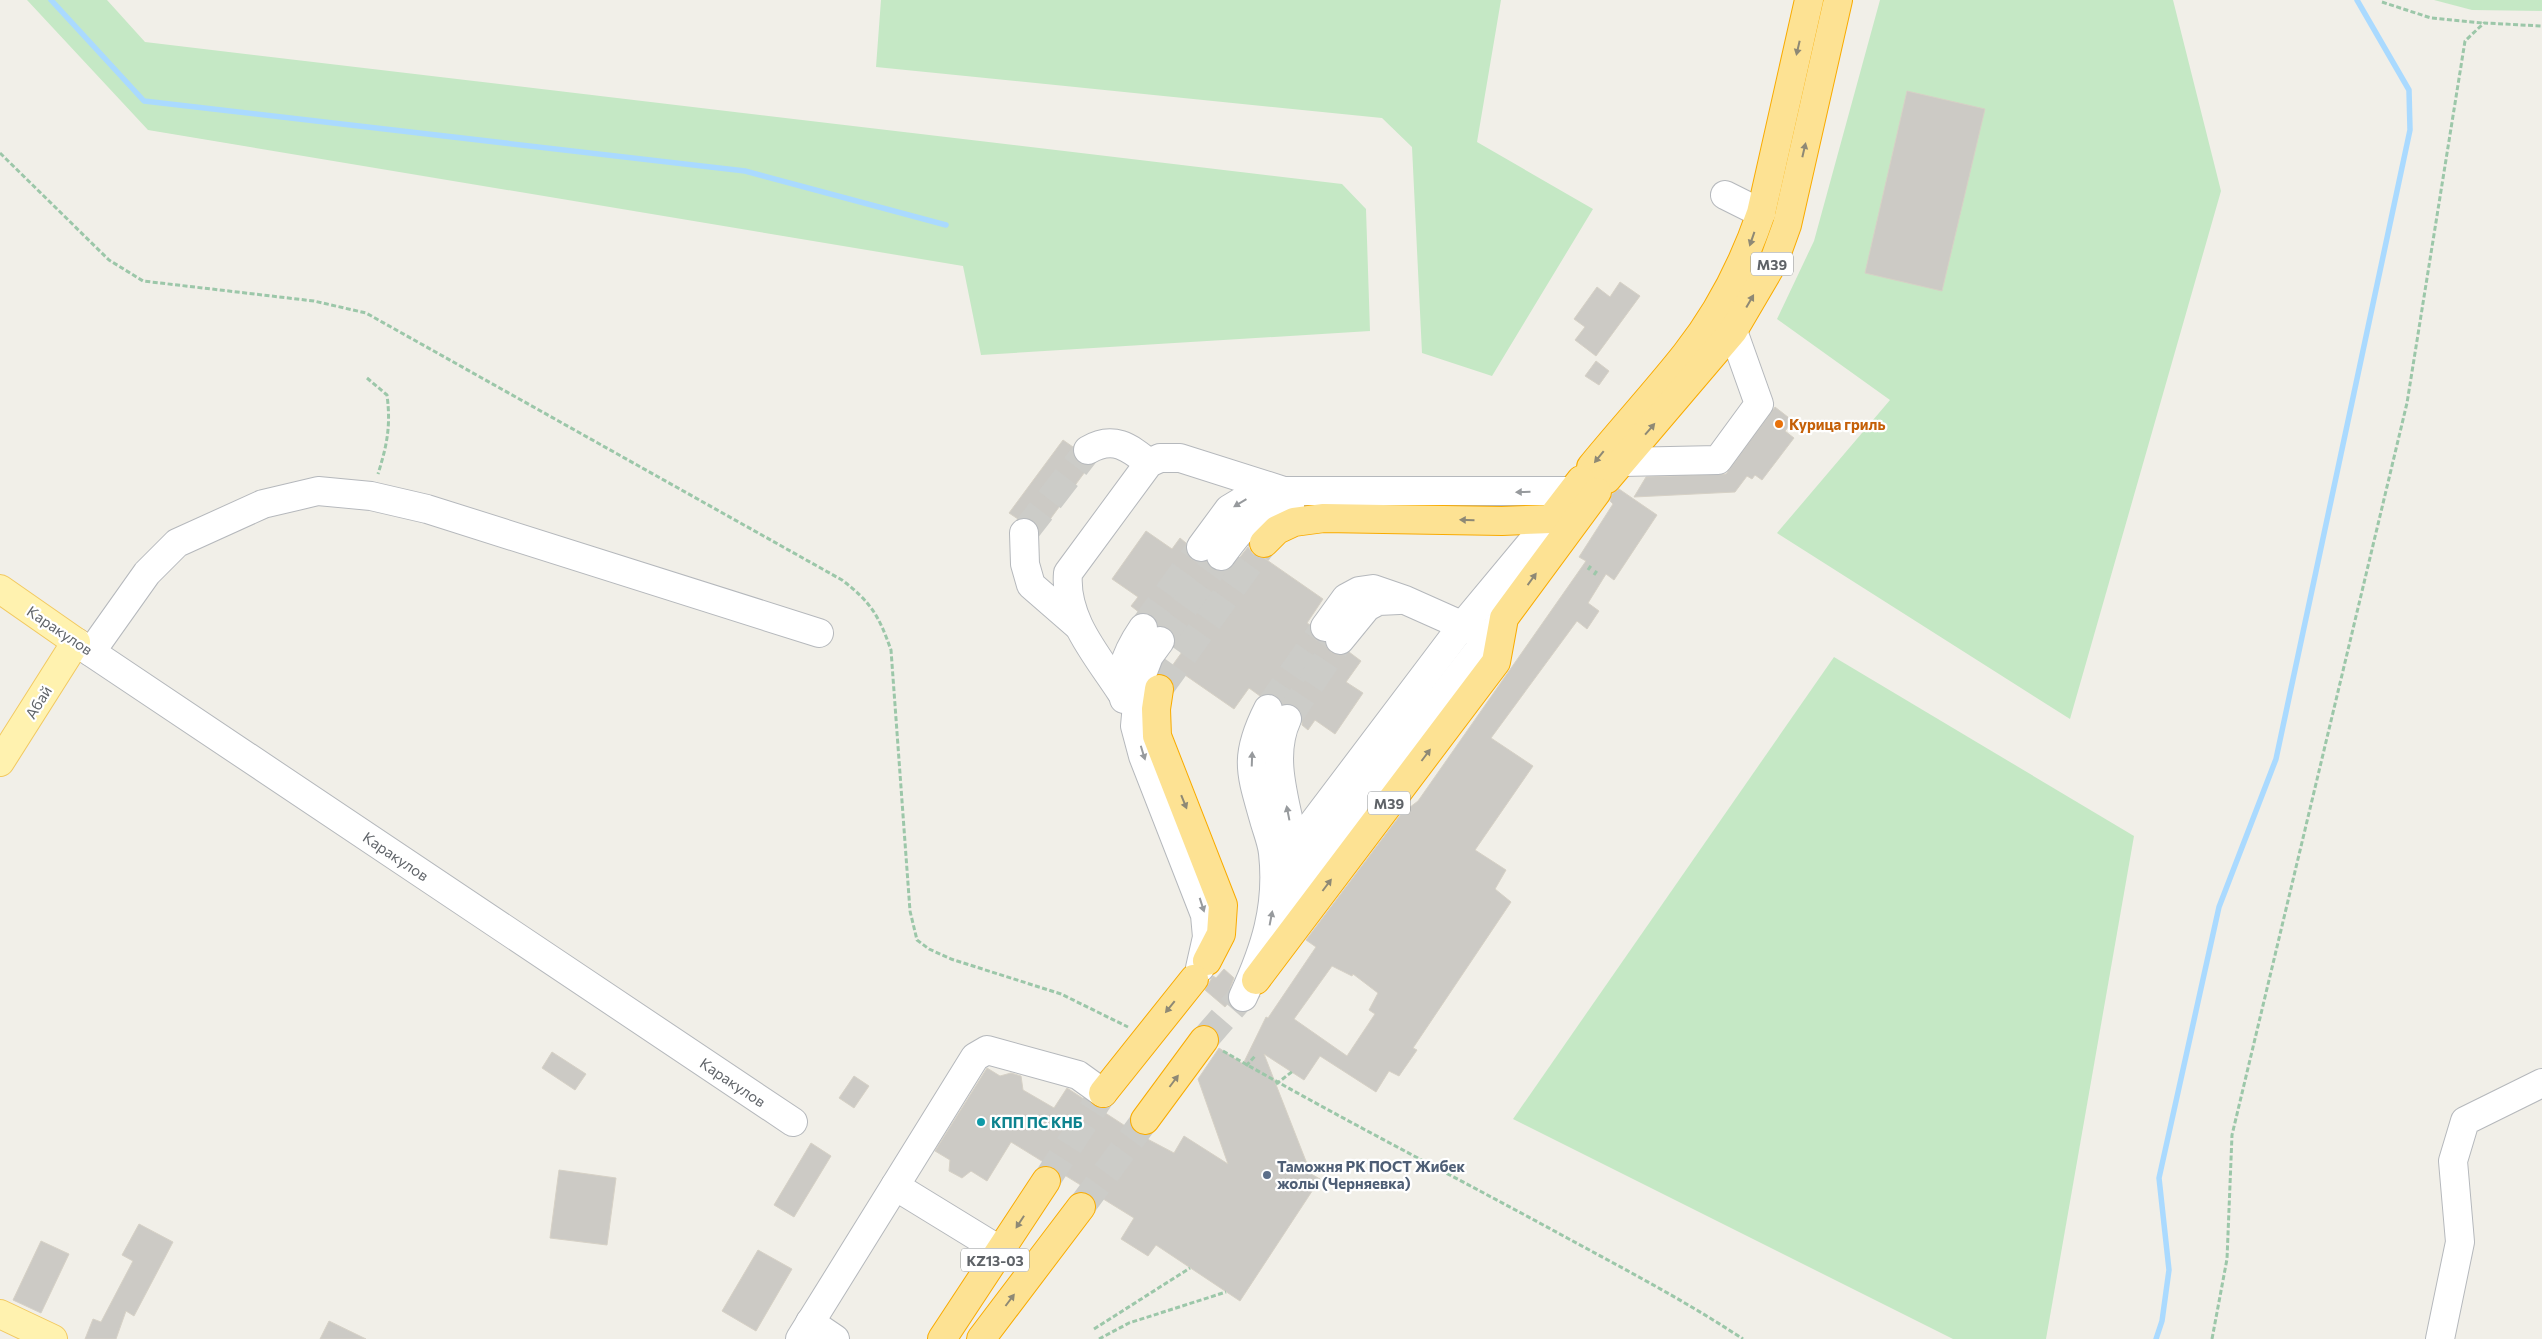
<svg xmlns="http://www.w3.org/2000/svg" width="2542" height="1339" font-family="Commissioner,sans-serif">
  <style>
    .green { fill: #c5e8c5 }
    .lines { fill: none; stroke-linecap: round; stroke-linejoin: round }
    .stream { stroke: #aadaff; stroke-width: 5.5 }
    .building { fill: #cccac5; stroke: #d6d1c6; fill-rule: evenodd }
    .minor-tunnel { stroke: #ccccc8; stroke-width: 28; stroke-dasharray: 28 14; stroke-linecap: butt }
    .highway-tunnel { stroke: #ccccc8; stroke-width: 28; stroke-dasharray: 28 14; stroke-linecap: butt }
    .minor-casing { stroke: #b5b8bc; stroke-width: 30 }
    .major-casing { stroke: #f2c960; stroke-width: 30 }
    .highway-casing { stroke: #f9ab00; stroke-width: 30 }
    .path { stroke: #9cc7a9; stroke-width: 3; stroke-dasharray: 5 2.5; stroke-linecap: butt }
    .minor { stroke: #fff; stroke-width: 28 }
    .major { stroke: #fff2af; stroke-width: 28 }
    .highway { stroke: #fde293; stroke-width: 28 }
    .oneway { fill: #8e8975 }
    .oneway2 { fill: #979a9d }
    .food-dot { fill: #e8710a; stroke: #fff; stroke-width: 2 }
    .culture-dot { fill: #0f9aa8; stroke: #fff; stroke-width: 2 }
    .service-dot { fill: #5c6f8a; stroke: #fff; stroke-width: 2 }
    .labels { text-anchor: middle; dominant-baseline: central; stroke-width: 4.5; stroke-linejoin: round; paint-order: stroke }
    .shield { fill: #fff; stroke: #8f9295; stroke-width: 1 }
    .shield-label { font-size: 14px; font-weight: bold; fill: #5f6368 }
    .food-label { font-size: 15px; font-weight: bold; fill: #c56008; stroke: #fff; text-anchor: start }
    .street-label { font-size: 15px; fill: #5f6368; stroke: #fff }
    .culture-label { font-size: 15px; font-weight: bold; fill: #0d838f; stroke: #fff; text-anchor: start }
    .service-label { font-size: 15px; font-weight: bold; fill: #4e5e75; stroke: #fff; text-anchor: start }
  </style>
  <rect width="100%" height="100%" fill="#f1efe8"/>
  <g class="green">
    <path d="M 27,0 L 107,0 L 145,42 L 1342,184 L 1366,209 L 1370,331 L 981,355 L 963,266 L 148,130 Z"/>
    <path d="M 881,0 L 1501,0 L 1477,142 L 1593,209 L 1492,376 L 1422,353 L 1412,147 L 1382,118 L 876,67 Z"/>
    <path d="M 1880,0 L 2173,0 L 2221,191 L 2070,719 L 1777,533 L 1890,400 L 1777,319 L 1814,241 Z"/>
    <path d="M 2434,0 L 2542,0 L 2542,11 L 2472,10 Z"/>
    <path d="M 1834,657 L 2134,836 L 2046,1339 L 1953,1339 L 1513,1119 Z"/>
  </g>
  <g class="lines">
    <g class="stream">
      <path d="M 51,0 L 144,101 L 745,171 L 946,225"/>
      <path d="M 2156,1339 L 2162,1321 L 2169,1270 L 2159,1178 L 2219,907 L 2276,759 L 2410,130 L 2409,90 L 2357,0"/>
    </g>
  </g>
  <g class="building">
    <path d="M 1907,91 L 1985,109 L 1942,291 L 1865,273 Z"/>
    <path d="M 1620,282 L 1640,296 L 1596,356 L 1575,340 L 1585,327 L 1574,319 L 1597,287 L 1610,297 Z"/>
    <path d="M 1596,361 L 1609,371 L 1599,385 L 1585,376 Z"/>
    <path d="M 1775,407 L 1793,421 L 1785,431 L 1794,438 L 1762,480 L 1755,475 L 1752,479 L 1747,476 L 1735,492 L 1634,497 L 1646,477 L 1726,474 Z"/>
    <path d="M 1063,440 L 1073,447 L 1074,456 L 1079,463 L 1090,465 L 1040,533 L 1037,525 L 1032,520 L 1024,517 L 1018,519 L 1009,513 Z"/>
    <path d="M 1619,489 L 1657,515 L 1614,580 L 1606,574 L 1588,603 L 1599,611 L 1587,629 L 1577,621 L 1491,738 L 1533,766 L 1475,850 L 1506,870 L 1495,889 L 1511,902 L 1413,1048 L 1417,1050 L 1399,1076 L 1389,1071 L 1376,1092 L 1320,1056 L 1304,1080 L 1264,1054 L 1311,1174 L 1320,1179 L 1240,1301 L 1156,1245 L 1148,1256 L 1121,1239 L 1134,1218 L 1011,1142 L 987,1181 L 971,1171 L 962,1178 L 949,1171 L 950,1160 L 935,1151 L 987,1068 L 1000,1076 L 1011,1073 L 1021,1076 L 1023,1090 L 1054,1108 L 1067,1088 L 1136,1133 L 1174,1153 L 1184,1136 L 1228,1164 L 1198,1079 L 1219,1048 L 1243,1064 L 1266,1017 L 1268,1018 L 1316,947 L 1306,940 L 1401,814 L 1418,801 L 1586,561 L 1579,557 L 1613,504 L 1610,501 L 1612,494 ZM 1332,966 L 1352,976 L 1353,974 L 1378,993 L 1369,1010 L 1375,1014 L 1347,1056 L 1294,1019 Z"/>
    <path d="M 1146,531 L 1172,549 L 1180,538 L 1186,543 L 1187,553 L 1191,559 L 1199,562 L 1207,561 L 1211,568 L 1219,571 L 1228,572 L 1248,547 L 1253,554 L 1264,558 L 1323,599 L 1307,623 L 1310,625 L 1311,634 L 1316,640 L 1325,642 L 1331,652 L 1338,655 L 1349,652 L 1361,661 L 1346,682 L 1363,693 L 1335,734 L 1315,720 L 1308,730 L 1302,725 L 1302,716 L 1298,708 L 1291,704 L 1282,704 L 1274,695 L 1267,693 L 1260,696 L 1249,688 L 1234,709 L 1172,666 L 1187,645 L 1175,637 L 1169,628 L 1158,625 L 1152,615 L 1140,613 L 1131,606 L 1138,597 L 1112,579 Z"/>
    <path d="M 1224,969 L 1234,978 L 1229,991 L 1229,1002 L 1225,1007 L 1205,990 L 1213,976 L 1216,978 Z"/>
    <path d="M 552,1052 L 586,1074 L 575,1090 L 542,1068 Z"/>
    <path d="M 854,1076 L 869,1086 L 854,1108 L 839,1098 Z"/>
    <path d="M 811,1143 L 831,1156 L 794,1217 L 774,1205 Z"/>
    <path d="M 559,1170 L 616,1178 L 607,1245 L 550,1238 Z"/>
    <path d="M 139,1224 L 173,1242 L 134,1316 L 126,1311 L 116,1339 L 85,1339 L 93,1319 L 101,1322 L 133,1261 L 122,1255 Z"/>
    <path d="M 41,1241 L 69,1254 L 41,1313 L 13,1300 Z"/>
    <path d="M 758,1250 L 792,1269 L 756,1331 L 722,1311 Z"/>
    <path d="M 329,1321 L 366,1339 L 320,1339 Z"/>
  </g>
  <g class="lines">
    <g class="minor-tunnel">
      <path d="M 1024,533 L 1088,450"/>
      <path d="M 1143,628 L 1201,547"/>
      <path d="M 1160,641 L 1221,556"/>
      <path d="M 1268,709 L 1325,627"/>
      <path d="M 1287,719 L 1340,640"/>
    </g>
    <g class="highway-tunnel">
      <path d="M 1159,689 L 1264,543"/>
      <path d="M 1204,1040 L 1256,980"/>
      <path d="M 1046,1181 L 1103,1093"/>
      <path d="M 1081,1207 L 1145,1120"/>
    </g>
    <g class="minor-casing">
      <g id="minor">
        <path d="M 1725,195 L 1761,213"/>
        <path d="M 1088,450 C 1113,435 1129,447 1149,463"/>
        <path d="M 1622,462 L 1718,460 L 1759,404 L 1733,331"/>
        <path d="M 1024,533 L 1025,564 L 1031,585 L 1077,625"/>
        <path d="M 1201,547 L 1229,509 L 1249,497 L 1284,491 L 1572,491"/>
        <path d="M 1221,556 C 1239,531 1256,507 1290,506"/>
        <path d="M 1325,627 L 1346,598 L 1359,591 L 1373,589 L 1405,600 L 1479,633"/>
        <path d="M 1340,640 L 1367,607 L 1378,601 L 1399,600"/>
        <path d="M 1160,641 L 1149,656 L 1139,682 L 1135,726 L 1143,756 L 1205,915 L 1207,937 L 1200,968"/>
        <path d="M 76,642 L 793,1122"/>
        <path d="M 91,652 L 147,573 L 177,543 L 263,504 L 318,491 L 371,496 L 427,509 L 819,633"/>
        <path d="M 1121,692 C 1097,655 1064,619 1068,573 L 1149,463 L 1160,458 L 1180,458 L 1284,491"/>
        <path d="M 1124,699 C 1115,675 1130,647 1143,628"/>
        <path d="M 1287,719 C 1264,768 1298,828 1298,881 C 1299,897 1295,914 1293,930"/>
        <path d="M 1295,847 L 1462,626 L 1551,519"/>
        <path d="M 1298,881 L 1504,618"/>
        <path d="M 1243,997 C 1265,949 1279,907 1273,853 C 1272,843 1268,833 1265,823 C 1251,773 1243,758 1268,709"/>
        <path d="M 1001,1251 L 895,1186 L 975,1057 L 987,1050 L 1078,1075 L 1103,1093"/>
        <path d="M 810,1322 L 835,1339"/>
        <path d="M 800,1339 L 895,1186"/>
        <path d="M 2440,1339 L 2460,1242 L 2453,1161 L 2465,1121 L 2542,1083"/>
      </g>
    </g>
    <g class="major-casing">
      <g id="major">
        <path d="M 0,589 L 76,642 L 0,762"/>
        <path d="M 0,1314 L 53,1339"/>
      </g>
    </g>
    <g class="highway-casing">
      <g id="highway">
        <path d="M 1591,467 C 1622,429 1656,392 1686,354 C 1719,312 1744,263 1761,213 L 1809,0"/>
        <path d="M 1607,479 L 1733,331 L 1774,261 L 1787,225 L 1838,0"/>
        <path d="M 1264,543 L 1277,530 L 1294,522 L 1324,518 L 1502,521 L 1551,519 L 1581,480"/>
        <path d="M 1159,689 L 1156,709 L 1157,736 L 1223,905 L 1221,934 L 1207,961"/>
        <path d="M 1256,980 L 1496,662 L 1504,618 L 1597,492"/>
        <path d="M 1103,1093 L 1194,979"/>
        <path d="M 1145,1120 L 1204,1040"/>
        <path d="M 942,1339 L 1046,1181"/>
        <path d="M 981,1339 L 1081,1207"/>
      </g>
    </g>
    <g class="path">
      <path d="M 2382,2 L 2431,18 L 2483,23"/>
      <path d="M 0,153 L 109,260 L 143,281 L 314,301 L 366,313 L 842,580 C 871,602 879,616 891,650 L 910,911 L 917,940 L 929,949 L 951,959 L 1061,994 L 1128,1027"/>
      <path d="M 367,378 L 387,395 C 391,426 387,445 378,474"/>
      <path d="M 1588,570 L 1592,564"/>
      <path d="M 1594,575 L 1598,569"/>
      <path d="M 1223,1051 C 1337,1117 1454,1176 1569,1239 C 1628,1271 1687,1302 1743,1339"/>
      <path d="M 1246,1066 L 1256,1055"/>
      <path d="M 1276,1084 L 1293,1071"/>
      <path d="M 1094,1329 L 1190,1268"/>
      <path d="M 1099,1339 L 1129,1323 L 1226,1292"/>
      <path d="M 2212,1339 L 2227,1259 L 2232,1135 L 2407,403 L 2465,41 L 2484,23 L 2542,26"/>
    </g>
    <use href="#minor" class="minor"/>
    <use href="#major" class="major"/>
    <use href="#highway" class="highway"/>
  </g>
  <defs><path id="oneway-solid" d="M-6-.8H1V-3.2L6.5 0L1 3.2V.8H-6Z" transform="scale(1.25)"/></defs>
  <g class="oneway">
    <use href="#oneway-solid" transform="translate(1798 48) rotate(103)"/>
    <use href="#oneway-solid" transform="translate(1804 150) rotate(-77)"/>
    <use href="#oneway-solid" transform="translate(1752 239) rotate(109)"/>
    <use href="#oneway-solid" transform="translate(1750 301) rotate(-60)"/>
    <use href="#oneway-solid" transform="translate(1650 429) rotate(-49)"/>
    <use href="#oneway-solid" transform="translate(1599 457) rotate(129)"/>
    <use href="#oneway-solid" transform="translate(1467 520) rotate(-179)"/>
    <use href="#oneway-solid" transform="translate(1532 579) rotate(-54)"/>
    <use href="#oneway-solid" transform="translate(1426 755) rotate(-53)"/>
    <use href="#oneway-solid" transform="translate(1184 802) rotate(68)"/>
    <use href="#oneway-solid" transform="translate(1327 885) rotate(-53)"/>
    <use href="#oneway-solid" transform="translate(1170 1007) rotate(129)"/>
    <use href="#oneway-solid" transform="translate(1174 1081) rotate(-53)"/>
    <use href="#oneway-solid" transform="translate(1020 1222) rotate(123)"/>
    <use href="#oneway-solid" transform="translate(1010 1300) rotate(-53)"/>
  </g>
  <g class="oneway2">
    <use href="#oneway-solid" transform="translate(1523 492) rotate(179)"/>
    <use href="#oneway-solid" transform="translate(1240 503) rotate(149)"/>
    <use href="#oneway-solid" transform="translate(1143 753) rotate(73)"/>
    <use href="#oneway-solid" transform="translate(1252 759) rotate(-88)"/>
    <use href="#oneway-solid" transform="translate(1288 813) rotate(-101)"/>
    <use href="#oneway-solid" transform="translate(1202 905) rotate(72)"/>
    <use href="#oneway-solid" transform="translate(1271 918) rotate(-79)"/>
  </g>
  <circle class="food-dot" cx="1779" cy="424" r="5"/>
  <circle class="culture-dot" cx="981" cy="1122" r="5"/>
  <circle class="service-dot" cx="1267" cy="1175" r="5"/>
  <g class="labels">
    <g class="shield">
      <rect x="1751" y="252.5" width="42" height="23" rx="4"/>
      <rect x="1368" y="791.5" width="42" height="23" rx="4"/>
      <rect x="961" y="1248.5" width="68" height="23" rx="4"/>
    </g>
    <g class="shield-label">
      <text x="1772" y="264">M39</text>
      <text x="1389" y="803">M39</text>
      <text x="995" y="1260">KZ13-03</text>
    </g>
    <g class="food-label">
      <text x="1789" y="424">Курица гриль</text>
    </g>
    <g class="street-label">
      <text transform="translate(60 630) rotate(34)">Каракулов</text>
      <text transform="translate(38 702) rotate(-58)">Абай</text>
      <text transform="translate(396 856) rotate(34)">Каракулов</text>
      <text transform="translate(733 1082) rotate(34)">Каракулов</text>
    </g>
    <g class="culture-label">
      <text x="991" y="1122">КПП ПС КНБ</text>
    </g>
    <g class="service-label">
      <text x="1277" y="1166">Таможня РК ПОСТ Жибек<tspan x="1277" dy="17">жолы (Черняевка)</tspan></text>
    </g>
  </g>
</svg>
